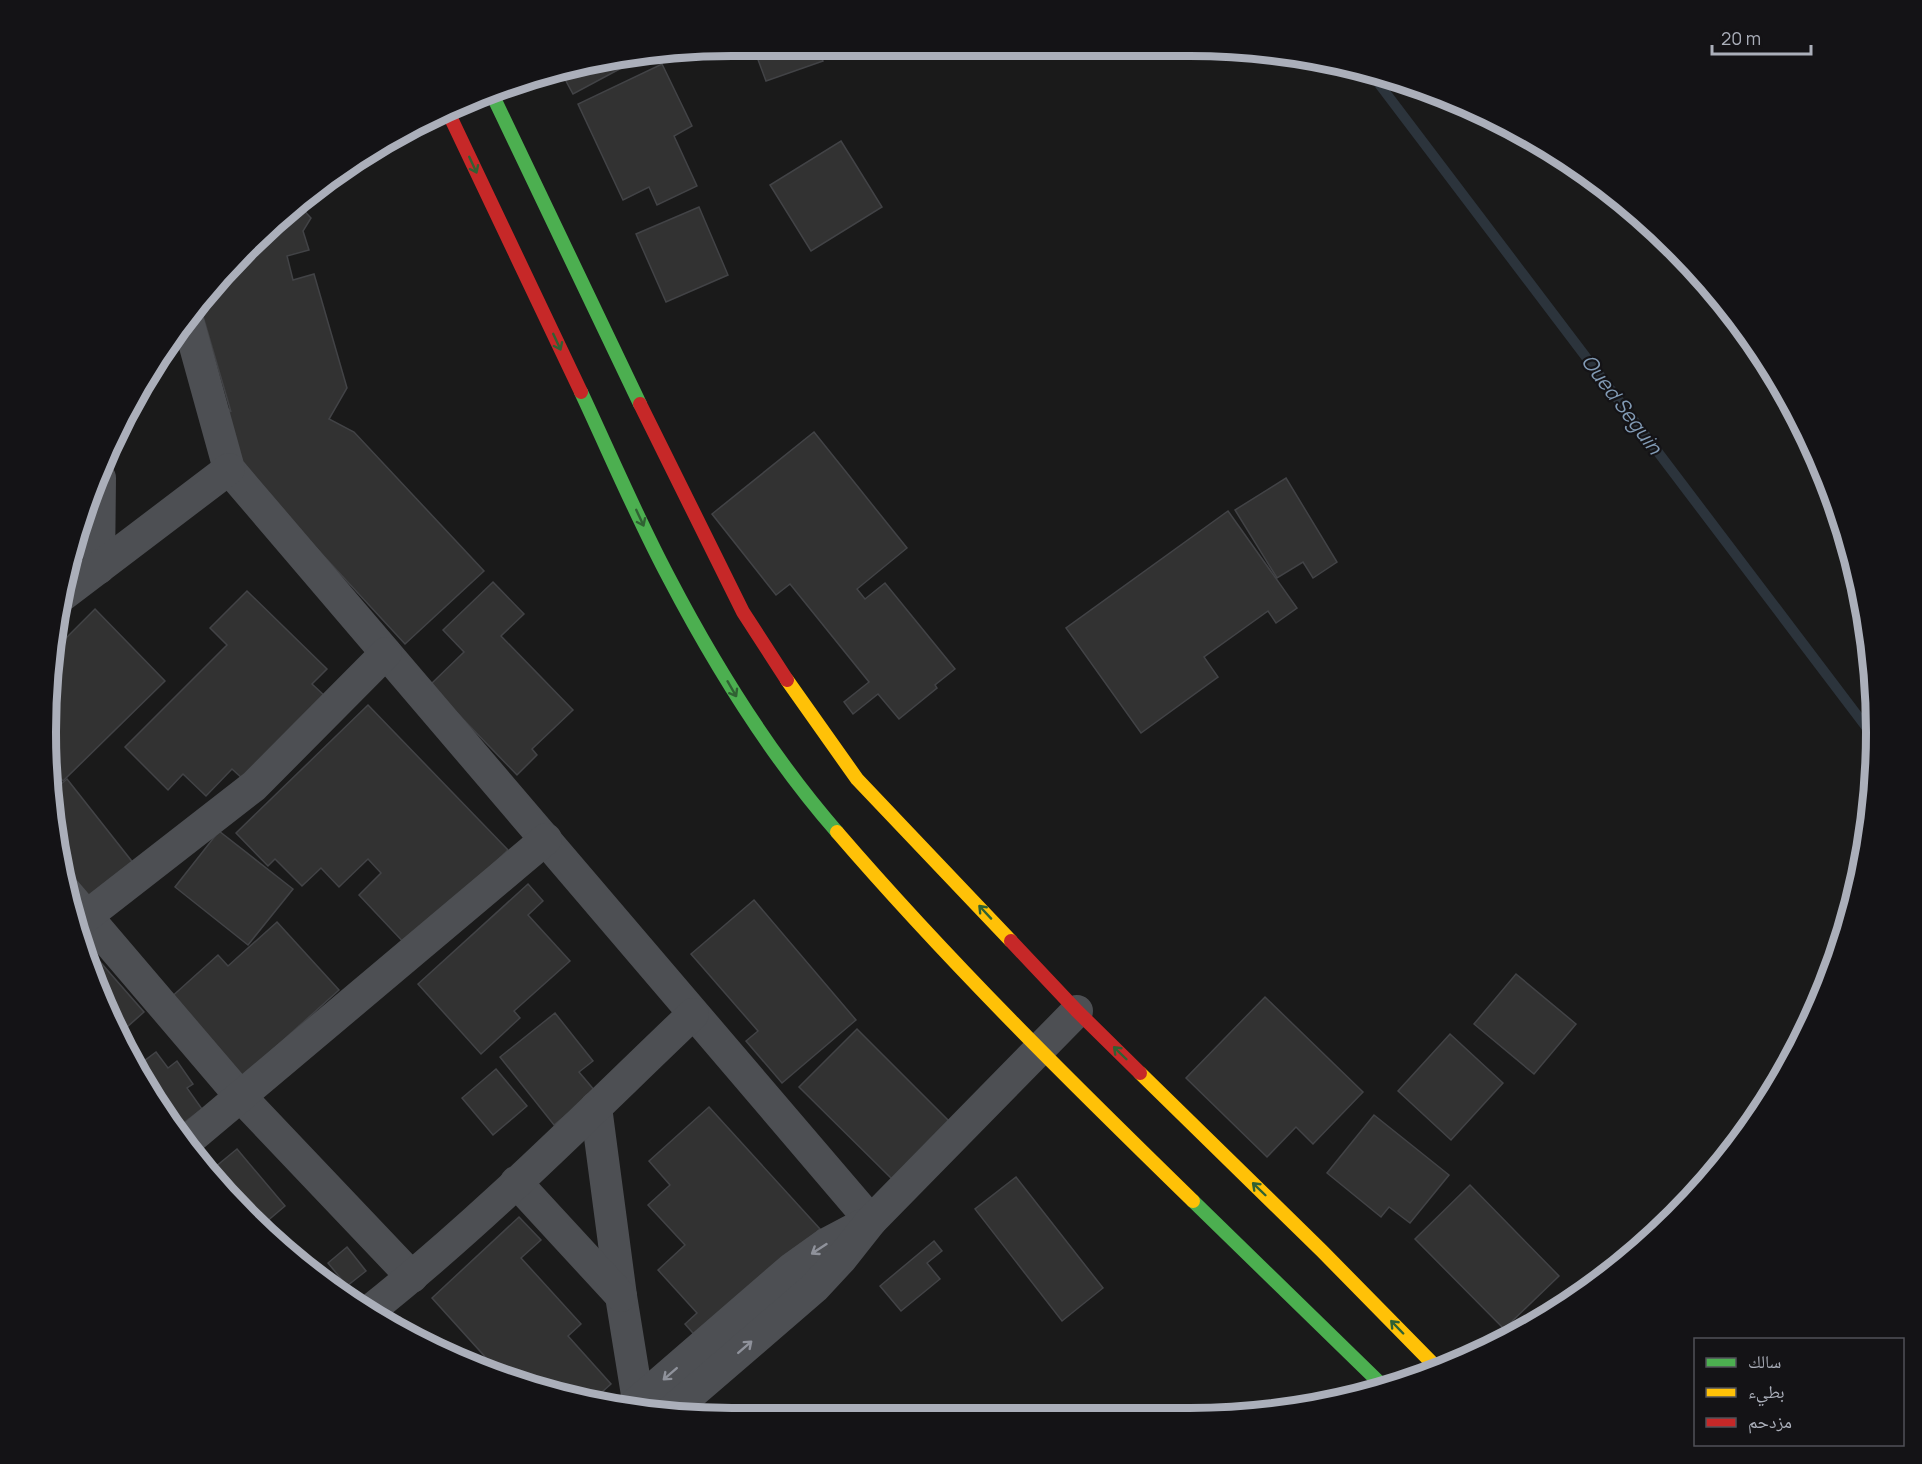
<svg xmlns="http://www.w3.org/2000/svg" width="1922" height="1464" font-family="Manrope,'Noto Naskh Arabic',sans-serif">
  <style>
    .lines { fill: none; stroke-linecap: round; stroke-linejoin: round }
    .stream { stroke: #2c343c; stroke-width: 10 }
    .building { fill: #323232; stroke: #424346; stroke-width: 1.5 }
    .street { stroke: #4d4f53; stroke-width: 32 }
    .fast { stroke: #4caf50; stroke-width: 14 }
    .slow { stroke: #ffc107; stroke-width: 14 }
    .jam { stroke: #c62828; stroke-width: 14 }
    .oneway { stroke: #306133 }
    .oneway2 { stroke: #8f929b }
    .labels { text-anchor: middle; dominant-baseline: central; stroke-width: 4.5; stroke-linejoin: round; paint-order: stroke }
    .water-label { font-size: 20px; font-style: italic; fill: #829bb5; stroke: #141316 }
    .rim { fill: none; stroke: #abafba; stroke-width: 8 }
  </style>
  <rect width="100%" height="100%" fill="#1a1a1a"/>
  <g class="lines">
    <path class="stream" d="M 1367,68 L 1876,740"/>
  </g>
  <g class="building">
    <path d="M 766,45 L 817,45 L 823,61 L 766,81 L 754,49 Z"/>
    <path d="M 642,57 L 573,94 L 559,68 Z"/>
    <path d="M 662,64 L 692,126 L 674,136 L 697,186 L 657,205 L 649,187 L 623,200 L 578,104 Z"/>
    <path d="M 841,141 L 882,207 L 811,251 L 770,185 Z"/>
    <path d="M 299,205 L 311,218 L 303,231 L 309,250 L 287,256 L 293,280 L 314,274 L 347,388 L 329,419 L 354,432 L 484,571 L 405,644 L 271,499 L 243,466 L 227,408 L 231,412 L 200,306 L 246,246 Z"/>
    <path d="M 699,207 L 728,275 L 666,302 L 636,234 Z"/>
    <path d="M 814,432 L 907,548 L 857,589 L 865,599 L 885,583 L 955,669 L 935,685 L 937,688 L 899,719 L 878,694 L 853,714 L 844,702 L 869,682 L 790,584 L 776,595 L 712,514 Z"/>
    <path d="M 1286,478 L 1337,562 L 1313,578 L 1303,562 L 1277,578 L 1235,510 Z"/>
    <path d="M 1228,511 L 1297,608 L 1276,623 L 1268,611 L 1204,657 L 1218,677 L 1141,733 L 1066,628 Z"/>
    <path d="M 493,582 L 524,614 L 501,636 L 573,710 L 532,749 L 537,755 L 517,775 L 430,685 L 464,652 L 443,630 Z"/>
    <path d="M 247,591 L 327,669 L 312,684 L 327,698 L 243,779 L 232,769 L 206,796 L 183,774 L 168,790 L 125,747 L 227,645 L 210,628 Z"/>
    <path d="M 95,609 L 165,681 L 63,781 L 50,766 L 45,732 L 56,648 Z"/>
    <path d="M 368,705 L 508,850 L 407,946 L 359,895 L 381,873 L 368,859 L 339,887 L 321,868 L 302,886 L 275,859 L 268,866 L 236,833 Z"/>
    <path d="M 67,779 L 134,864 L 86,903 L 64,875 L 53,791 Z"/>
    <path d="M 219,831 L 293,889 L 248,945 L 175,887 Z"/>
    <path d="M 528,884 L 543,901 L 528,915 L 570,961 L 514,1011 L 520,1018 L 481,1054 L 418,984 Z"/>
    <path d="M 754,900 L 856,1020 L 782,1083 L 746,1041 L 758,1031 L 691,954 Z"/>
    <path d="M 277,922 L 339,990 L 240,1079 L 168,1000 L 218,955 L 228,966 Z"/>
    <path d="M 88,948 L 144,1012 L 118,1035 L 97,995 L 83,953 Z"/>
    <path d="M 1516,974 L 1576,1024 L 1534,1074 L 1474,1024 Z"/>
    <path d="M 1265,997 L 1363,1092 L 1313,1144 L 1296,1127 L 1267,1157 L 1186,1078 Z"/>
    <path d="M 555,1013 L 593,1061 L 579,1072 L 595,1091 L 554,1125 L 500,1057 Z"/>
    <path d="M 857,1029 L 954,1126 L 897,1184 L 799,1087 Z"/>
    <path d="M 1450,1034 L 1503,1083 L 1451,1140 L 1398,1091 Z"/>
    <path d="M 156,1052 L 168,1068 L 177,1061 L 193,1084 L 187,1088 L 202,1109 L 174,1130 L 161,1113 L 136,1067 Z"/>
    <path d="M 496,1069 L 527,1106 L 493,1135 L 462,1098 Z"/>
    <path d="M 709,1107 L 820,1229 L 699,1340 L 685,1324 L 697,1313 L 658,1270 L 685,1245 L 648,1205 L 670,1185 L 649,1161 Z"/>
    <path d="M 1374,1115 L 1449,1175 L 1410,1223 L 1389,1207 L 1381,1217 L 1327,1173 Z"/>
    <path d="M 237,1149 L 285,1206 L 259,1228 L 246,1218 L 209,1172 Z"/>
    <path d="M 1016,1177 L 1103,1288 L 1062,1321 L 975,1209 Z"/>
    <path d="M 1470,1185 L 1559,1276 L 1504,1329 L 1415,1239 Z"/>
    <path d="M 519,1217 L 541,1240 L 521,1258 L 581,1324 L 568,1336 L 611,1384 L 592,1401 L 507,1381 L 432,1298 Z"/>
    <path d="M 934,1241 L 942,1251 L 927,1263 L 940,1279 L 901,1311 L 880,1286 Z"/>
    <path d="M 347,1247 L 366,1271 L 347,1286 L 328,1263 Z"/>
    <path d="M 400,1317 L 417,1336 L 392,1324 Z"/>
  </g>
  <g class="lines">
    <g class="street">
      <path d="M 188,321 L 229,469 L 871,1221"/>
      <path d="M 99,568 L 100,478"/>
      <path d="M 63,595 L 229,469"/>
      <path d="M 66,892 L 241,1097 L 412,1277"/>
      <path d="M 74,926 L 254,786 L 386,653"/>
      <path d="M 596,1107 L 621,1296 L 638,1401"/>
      <path d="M 185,1143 L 546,839"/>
      <path d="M 516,1182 L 621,1296"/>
      <path d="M 368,1312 C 483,1221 587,1115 693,1014"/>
      <path d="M 628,1410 L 791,1269 L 826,1244 L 862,1225"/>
      <path d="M 669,1413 L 814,1288 L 841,1259 L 871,1221 L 1077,1011"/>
    </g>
    <g class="fast">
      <path d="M 492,94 L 640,404"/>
      <path d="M 581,392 C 610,454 637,518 669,578 C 716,668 770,755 837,832"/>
      <path d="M 1193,1201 L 1385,1388"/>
    </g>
    <g class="slow">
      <path d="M 787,680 L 857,779 L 1011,941"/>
      <path d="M 837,832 C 949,962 1071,1082 1193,1201"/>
      <path d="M 1140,1073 L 1322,1251 L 1438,1369"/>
    </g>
    <g class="jam">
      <path d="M 448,112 L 581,392"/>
      <path d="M 640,404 L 743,612 L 787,680"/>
      <path d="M 1011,941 L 1077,1011 L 1140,1073"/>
    </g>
  </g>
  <defs><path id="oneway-shaft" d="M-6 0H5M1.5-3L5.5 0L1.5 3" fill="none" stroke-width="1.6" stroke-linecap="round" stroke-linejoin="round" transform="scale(1.5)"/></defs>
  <g class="oneway">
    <use href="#oneway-shaft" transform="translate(473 165) rotate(65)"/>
    <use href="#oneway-shaft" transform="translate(557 342) rotate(65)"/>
    <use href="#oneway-shaft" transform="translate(640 518) rotate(65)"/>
    <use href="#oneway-shaft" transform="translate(732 689) rotate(60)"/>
    <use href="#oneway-shaft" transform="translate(985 912) rotate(-133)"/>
    <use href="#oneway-shaft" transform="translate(1120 1053) rotate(-136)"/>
    <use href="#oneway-shaft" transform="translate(1259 1189) rotate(-136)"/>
    <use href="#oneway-shaft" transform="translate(1397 1327) rotate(-134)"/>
  </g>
  <g class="oneway2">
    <use href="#oneway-shaft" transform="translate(819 1249) rotate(147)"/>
    <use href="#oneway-shaft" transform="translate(745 1347) rotate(-41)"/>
    <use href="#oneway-shaft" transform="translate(670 1374) rotate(139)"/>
  </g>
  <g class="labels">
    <g class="water-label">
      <text transform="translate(1622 404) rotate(53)">Oued Seguin</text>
    </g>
  </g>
  <path d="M0 0H1922V1464H0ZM732 56H1190A676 676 0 0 1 1866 732V732A676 676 0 0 1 1190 1408H732A676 676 0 0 1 56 732V732A676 676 0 0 1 732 56Z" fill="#141316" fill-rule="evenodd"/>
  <path class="rim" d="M732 56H1190A676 676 0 0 1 1866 732V732A676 676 0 0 1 1190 1408H732A676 676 0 0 1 56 732V732A676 676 0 0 1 732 56Z"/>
  <rect x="1694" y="1338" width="210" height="108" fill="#141316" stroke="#505158" stroke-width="1.5"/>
  <rect x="1706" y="1358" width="30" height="9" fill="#4caf50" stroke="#505158" stroke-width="1.5"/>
  <text x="1748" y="1368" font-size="18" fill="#abafba">سالك</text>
  <rect x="1706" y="1388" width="30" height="9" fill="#ffc107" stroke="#505158" stroke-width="1.5"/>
  <text x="1748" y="1398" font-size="18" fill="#abafba">بطيء</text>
  <rect x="1706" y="1418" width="30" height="9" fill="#c62828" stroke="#505158" stroke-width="1.5"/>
  <text x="1748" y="1428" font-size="18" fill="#abafba">مزدحم</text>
  <path d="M1712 45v9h99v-9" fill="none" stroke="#abafba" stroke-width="3"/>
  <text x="1721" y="45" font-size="18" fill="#abafba" stroke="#141316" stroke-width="4.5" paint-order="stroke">20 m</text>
</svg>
